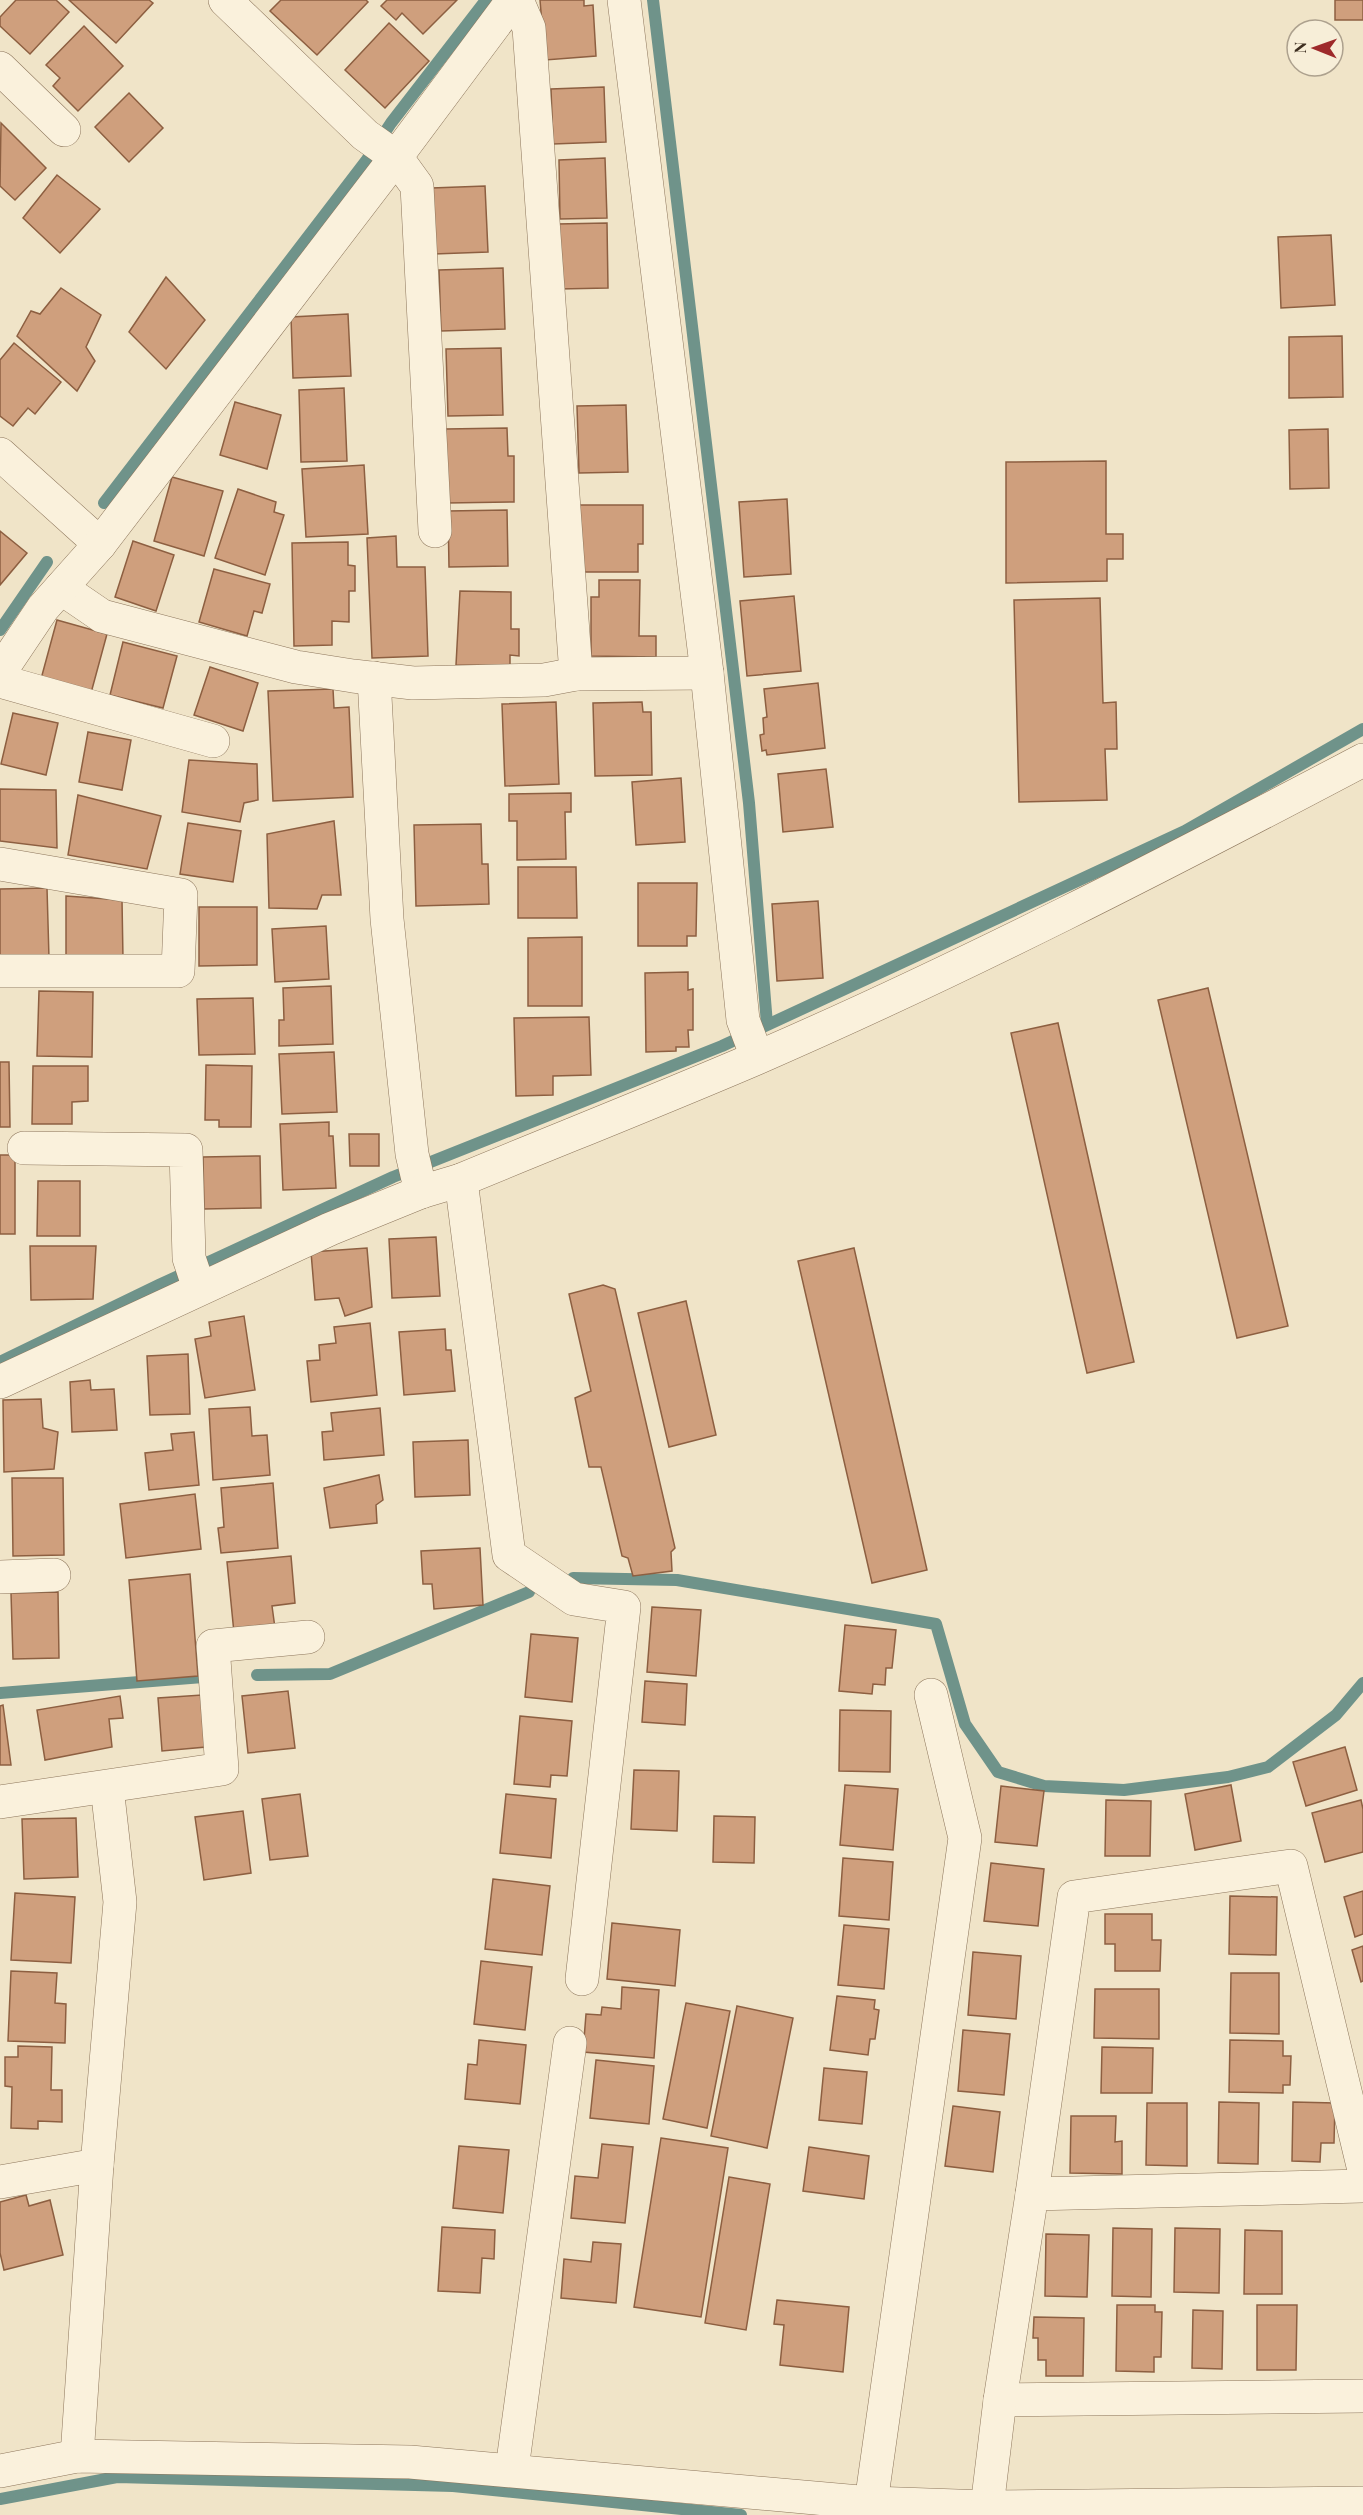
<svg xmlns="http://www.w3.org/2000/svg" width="1363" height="2515" font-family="'Playfair Display',serif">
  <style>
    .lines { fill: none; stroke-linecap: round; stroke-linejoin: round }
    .stream { stroke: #6f938a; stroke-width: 12 }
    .building { fill: #cf9f7d; stroke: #8d5f41; stroke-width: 1.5 }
    .street-casing { stroke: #8d765c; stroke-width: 34 }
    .street { stroke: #faf1dc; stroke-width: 33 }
  </style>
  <rect width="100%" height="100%" fill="#f0e4c8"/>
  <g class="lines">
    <g class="stream">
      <path d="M 653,0 L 749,803 L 767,1024"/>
      <path d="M 104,503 L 366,161 L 391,123 L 486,0"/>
      <path d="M 0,630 L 47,562"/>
      <path d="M 0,1362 L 159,1285 L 393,1177 L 722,1046 L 1185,831 L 1363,729"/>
      <path d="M 573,1578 L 677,1580 L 936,1624 L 965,1724 L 998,1772 L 1044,1786 L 1124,1790 L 1228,1777 L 1268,1767 L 1336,1715 L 1363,1683"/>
      <path d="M 257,1675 L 330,1674 L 529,1592"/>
      <path d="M 0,1693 L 203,1677"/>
      <path d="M 0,2499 L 117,2477 L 453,2486 L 741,2515"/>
    </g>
  </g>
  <g class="building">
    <path d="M 16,0 L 56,0 L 69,12 L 30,54 L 0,26 L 0,17 Z"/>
    <path d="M 69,0 L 149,0 L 153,3 L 116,43 Z"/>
    <path d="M 281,0 L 366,0 L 368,2 L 317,55 L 270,11 Z"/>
    <path d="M 387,0 L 457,0 L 423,34 L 402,13 L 396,20 L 381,6 Z"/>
    <path d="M 540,0 L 584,0 L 584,6 L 593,5 L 596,56 L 545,60 Z"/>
    <rect x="1335" y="0" width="28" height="20"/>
    <path d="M 389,23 L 429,61 L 385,108 L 345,70 Z"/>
    <path d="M 84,26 L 123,66 L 78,111 L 53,86 L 60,78 L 46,65 Z"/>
    <path d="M 604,87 L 606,142 L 553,144 L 551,89 Z"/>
    <path d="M 129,93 L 163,128 L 129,162 L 95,127 Z"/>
    <path d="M 1,123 L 46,168 L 15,200 L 0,186 Z"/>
    <path d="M 605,158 L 607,218 L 560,219 L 559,160 Z"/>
    <path d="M 57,175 L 100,209 L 60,253 L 23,218 Z"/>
    <path d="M 485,186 L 488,252 L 434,254 L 432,188 Z"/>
    <path d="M 607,223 L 608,288 L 559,289 L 557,224 Z"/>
    <path d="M 1331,235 L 1335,305 L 1281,308 L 1278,237 Z"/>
    <path d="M 503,268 L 505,329 L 441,331 L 439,270 Z"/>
    <path d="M 166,277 L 205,320 L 166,369 L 129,332 Z"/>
    <path d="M 61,288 L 101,315 L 86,347 L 95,361 L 77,391 L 17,336 L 31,311 L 40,314 Z"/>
    <path d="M 348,314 L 351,376 L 293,378 L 291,317 Z"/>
    <path d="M 1342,336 L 1343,397 L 1289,398 L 1289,337 Z"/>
    <path d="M 14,343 L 61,382 L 35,414 L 28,408 L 13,426 L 0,416 L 0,360 Z"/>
    <path d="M 501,348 L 503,415 L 448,416 L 446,349 Z"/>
    <path d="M 344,388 L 347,461 L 301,462 L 299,390 Z"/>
    <path d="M 235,402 L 281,415 L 267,469 L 220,455 Z"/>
    <path d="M 626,405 L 628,472 L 579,473 L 577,406 Z"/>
    <path d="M 507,428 L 508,456 L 514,456 L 514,502 L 447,503 L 446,429 Z"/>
    <path d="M 1328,429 L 1329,488 L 1290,489 L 1289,430 Z"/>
    <path d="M 1106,461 L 1106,534 L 1123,534 L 1123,559 L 1107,559 L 1107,581 L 1006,583 L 1006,462 Z"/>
    <path d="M 364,465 L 368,534 L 306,537 L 302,469 Z"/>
    <path d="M 172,477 L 223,491 L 204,556 L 154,541 Z"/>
    <path d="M 238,489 L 276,502 L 274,512 L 284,515 L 265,575 L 215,558 Z"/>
    <path d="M 787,499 L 791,574 L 744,577 L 739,502 Z"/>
    <path d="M 578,505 L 643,505 L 643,544 L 638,544 L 638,572 L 578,572 Z"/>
    <path d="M 507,510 L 508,566 L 449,567 L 448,511 Z"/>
    <path d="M 0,531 L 27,553 L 0,585 Z"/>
    <path d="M 396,536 L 397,567 L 425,567 L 428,656 L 372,658 L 367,538 Z"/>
    <path d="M 133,541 L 174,555 L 156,611 L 115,597 Z"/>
    <path d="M 348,542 L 348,565 L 355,566 L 355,591 L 349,591 L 349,622 L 332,621 L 332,645 L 294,646 L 292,543 Z"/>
    <path d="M 214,569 L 270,584 L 262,613 L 254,611 L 247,636 L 199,622 Z"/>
    <path d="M 599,580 L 640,580 L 639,636 L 656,636 L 656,657 L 591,656 L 591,597 L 599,597 Z"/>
    <path d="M 460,591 L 511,592 L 511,629 L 519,629 L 519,656 L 510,655 L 510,666 L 456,665 Z"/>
    <path d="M 794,596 L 801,671 L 747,676 L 740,601 Z"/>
    <path d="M 1100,598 L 1103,703 L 1116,702 L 1117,749 L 1105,749 L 1107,800 L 1019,802 L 1014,600 Z"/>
    <path d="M 57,620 L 107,634 L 91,693 L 41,679 Z"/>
    <path d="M 123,642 L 177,656 L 163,708 L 110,695 Z"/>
    <path d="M 210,667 L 258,683 L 243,731 L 194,715 Z"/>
    <path d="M 818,683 L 825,748 L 767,755 L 766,750 L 762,751 L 760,735 L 764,734 L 763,718 L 767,717 L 764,689 Z"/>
    <path d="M 333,689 L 334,708 L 349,707 L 353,797 L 273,801 L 268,691 Z"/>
    <path d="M 556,702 L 559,784 L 505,786 L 502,704 Z"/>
    <path d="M 642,702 L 643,712 L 651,712 L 652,775 L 595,776 L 593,703 Z"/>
    <path d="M 13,713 L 58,723 L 46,775 L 1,764 Z"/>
    <path d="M 88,732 L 131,740 L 122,790 L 79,782 Z"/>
    <path d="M 189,760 L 257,764 L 258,800 L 244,803 L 240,822 L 182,812 Z"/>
    <path d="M 826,769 L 833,827 L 783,832 L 778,774 Z"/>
    <path d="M 681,778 L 685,842 L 636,845 L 632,782 Z"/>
    <path d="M 0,789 L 56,790 L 57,848 L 0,841 Z"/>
    <path d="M 571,793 L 571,812 L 565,812 L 566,859 L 517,860 L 517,821 L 509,821 L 509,794 Z"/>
    <path d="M 78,795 L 161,816 L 147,869 L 68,855 Z"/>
    <path d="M 334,821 L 341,895 L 322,895 L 317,909 L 269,908 L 267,834 Z"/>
    <path d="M 188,823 L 241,831 L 233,882 L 180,874 Z"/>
    <path d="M 481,824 L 482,864 L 488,864 L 489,904 L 416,906 L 414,825 Z"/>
    <path d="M 518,867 L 576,867 L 577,918 L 518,918 Z"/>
    <path d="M 638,883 L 697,883 L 696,936 L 687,936 L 687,946 L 638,946 Z"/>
    <path d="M 47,888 L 49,958 L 0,956 L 0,889 Z"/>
    <path d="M 66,896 L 122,900 L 123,959 L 66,958 Z"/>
    <path d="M 818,901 L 823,978 L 777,981 L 772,904 Z"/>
    <path d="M 199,907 L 257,907 L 257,965 L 199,966 Z"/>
    <path d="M 326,926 L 329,979 L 275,982 L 272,929 Z"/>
    <path d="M 582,937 L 582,1006 L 528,1006 L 528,938 Z"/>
    <path d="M 688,972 L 688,990 L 693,989 L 693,1030 L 688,1030 L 689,1047 L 676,1047 L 676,1051 L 646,1052 L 645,973 Z"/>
    <path d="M 331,986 L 333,1044 L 279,1046 L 279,1020 L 284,1020 L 283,988 Z"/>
    <path d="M 1208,988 L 1288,1326 L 1237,1338 L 1158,1000 Z"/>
    <path d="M 39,991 L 93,992 L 92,1057 L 37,1056 Z"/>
    <path d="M 253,998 L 255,1054 L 199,1055 L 197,999 Z"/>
    <path d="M 589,1017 L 591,1075 L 553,1076 L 553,1095 L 516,1096 L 514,1018 Z"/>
    <path d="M 1058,1023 L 1134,1362 L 1087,1373 L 1011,1033 Z"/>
    <path d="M 334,1052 L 337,1112 L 282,1114 L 279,1054 Z"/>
    <path d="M 0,1062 L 9,1062 L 10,1127 L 0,1127 Z"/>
    <path d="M 206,1065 L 252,1066 L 251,1127 L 219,1127 L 219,1120 L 205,1120 Z"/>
    <path d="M 33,1066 L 88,1066 L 88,1101 L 72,1102 L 72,1124 L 32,1124 Z"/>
    <path d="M 329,1122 L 329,1136 L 333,1136 L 336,1188 L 283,1190 L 280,1124 Z"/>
    <path d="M 349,1134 L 379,1134 L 379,1166 L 350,1166 Z"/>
    <rect x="0" y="1155" width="15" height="79"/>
    <path d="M 260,1156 L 261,1208 L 204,1209 L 203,1157 Z"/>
    <path d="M 38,1181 L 80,1181 L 80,1236 L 37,1236 Z"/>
    <path d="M 436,1237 L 440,1296 L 392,1298 L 389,1239 Z"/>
    <path d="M 30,1246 L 96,1246 L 93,1299 L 31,1300 Z"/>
    <path d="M 367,1248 L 372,1307 L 345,1316 L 339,1298 L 315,1300 L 311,1252 Z"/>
    <path d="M 854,1248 L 927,1570 L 872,1583 L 798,1261 Z"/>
    <path d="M 603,1285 L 615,1289 L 675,1548 L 671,1552 L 672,1571 L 633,1576 L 628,1558 L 622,1556 L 601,1467 L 589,1467 L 575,1398 L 591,1391 L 569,1294 Z"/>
    <path d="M 686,1301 L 716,1435 L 669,1447 L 638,1313 Z"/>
    <path d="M 244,1316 L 255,1390 L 205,1398 L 195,1339 L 211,1336 L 209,1322 Z"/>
    <path d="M 370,1323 L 377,1395 L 311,1402 L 307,1361 L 320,1360 L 319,1345 L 336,1343 L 334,1327 Z"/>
    <path d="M 445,1329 L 446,1350 L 451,1350 L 455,1391 L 404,1395 L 399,1332 Z"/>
    <path d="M 188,1354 L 190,1414 L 150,1415 L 147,1356 Z"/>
    <path d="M 90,1380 L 91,1390 L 114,1389 L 117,1430 L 72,1432 L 70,1382 Z"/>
    <path d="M 41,1399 L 43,1428 L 58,1432 L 54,1469 L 4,1472 L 3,1400 Z"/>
    <path d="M 250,1407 L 252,1436 L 267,1435 L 270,1475 L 213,1480 L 209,1409 Z"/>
    <path d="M 380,1408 L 384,1455 L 324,1460 L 322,1432 L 333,1431 L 331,1413 Z"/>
    <path d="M 194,1432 L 199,1485 L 149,1490 L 145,1453 L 173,1450 L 171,1434 Z"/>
    <path d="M 468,1440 L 470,1495 L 415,1497 L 413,1442 Z"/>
    <path d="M 379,1475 L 383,1500 L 376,1505 L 377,1523 L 330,1528 L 324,1488 Z"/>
    <path d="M 12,1478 L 63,1478 L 64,1555 L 13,1556 Z"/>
    <path d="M 273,1483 L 278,1548 L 221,1553 L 218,1528 L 224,1527 L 221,1488 Z"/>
    <path d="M 195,1494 L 201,1549 L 126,1558 L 120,1504 Z"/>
    <path d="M 480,1548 L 483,1605 L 434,1609 L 432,1584 L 423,1584 L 421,1551 Z"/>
    <path d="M 291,1556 L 295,1603 L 272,1606 L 275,1628 L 234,1633 L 227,1562 Z"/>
    <path d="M 190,1574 L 198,1676 L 137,1681 L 129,1580 Z"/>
    <path d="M 58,1592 L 59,1658 L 13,1659 L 11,1593 Z"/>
    <path d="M 652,1607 L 701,1610 L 696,1676 L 647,1672 Z"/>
    <path d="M 845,1625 L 896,1630 L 892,1668 L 886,1668 L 885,1685 L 873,1684 L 872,1694 L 839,1691 Z"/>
    <path d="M 531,1634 L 578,1638 L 572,1702 L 525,1697 Z"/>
    <path d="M 645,1681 L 687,1684 L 685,1725 L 642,1722 Z"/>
    <path d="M 288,1691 L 295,1748 L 248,1753 L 242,1696 Z"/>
    <path d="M 202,1695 L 206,1747 L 162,1751 L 158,1698 Z"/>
    <path d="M 120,1696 L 123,1718 L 109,1719 L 112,1747 L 45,1760 L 37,1710 Z"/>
    <path d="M 3,1705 L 11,1765 L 0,1765 L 0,1706 Z"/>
    <path d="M 840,1710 L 891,1711 L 890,1772 L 839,1771 Z"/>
    <path d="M 520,1716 L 572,1721 L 567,1776 L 551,1775 L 550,1787 L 514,1784 Z"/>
    <path d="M 1345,1747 L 1357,1790 L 1306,1806 L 1293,1762 Z"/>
    <path d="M 634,1770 L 679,1771 L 677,1831 L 631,1829 Z"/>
    <path d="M 845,1785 L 898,1789 L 893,1850 L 840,1845 Z"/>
    <path d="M 1231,1785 L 1241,1841 L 1195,1850 L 1185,1794 Z"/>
    <path d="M 1001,1786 L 1044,1791 L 1037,1846 L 995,1842 Z"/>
    <path d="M 300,1794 L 308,1856 L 270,1860 L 262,1799 Z"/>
    <path d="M 506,1794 L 556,1799 L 551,1858 L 500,1853 Z"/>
    <path d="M 1106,1800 L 1151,1801 L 1150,1856 L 1105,1856 Z"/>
    <path d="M 1361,1800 L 1363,1809 L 1363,1852 L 1325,1862 L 1312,1813 Z"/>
    <path d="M 243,1811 L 251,1873 L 204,1880 L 195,1817 Z"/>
    <path d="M 714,1816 L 755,1817 L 754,1863 L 713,1862 Z"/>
    <path d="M 76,1818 L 78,1877 L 24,1879 L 22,1819 Z"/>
    <path d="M 843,1858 L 893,1862 L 889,1920 L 839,1916 Z"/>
    <path d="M 991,1863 L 1044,1869 L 1038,1926 L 984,1921 Z"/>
    <path d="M 493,1879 L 550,1886 L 542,1955 L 485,1949 Z"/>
    <path d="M 1363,1891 L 1363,1934 L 1355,1937 L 1344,1897 Z"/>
    <path d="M 15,1893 L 75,1897 L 71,1963 L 11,1960 Z"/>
    <path d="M 1230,1896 L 1277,1897 L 1276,1955 L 1229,1954 Z"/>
    <path d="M 1105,1914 L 1152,1914 L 1152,1940 L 1161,1940 L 1160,1971 L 1115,1971 L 1115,1944 L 1105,1944 Z"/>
    <path d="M 612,1923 L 680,1930 L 675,1986 L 607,1979 Z"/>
    <path d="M 844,1925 L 889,1929 L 884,1989 L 838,1985 Z"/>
    <path d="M 1363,1946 L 1363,1981 L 1361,1982 L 1352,1950 Z"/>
    <path d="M 973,1952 L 1021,1956 L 1016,2019 L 968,2015 Z"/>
    <path d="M 481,1961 L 532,1967 L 525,2030 L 474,2024 Z"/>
    <path d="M 11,1971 L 57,1973 L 55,2003 L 66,2004 L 65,2043 L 8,2041 Z"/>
    <path d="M 1231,1973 L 1279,1973 L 1279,2034 L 1230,2033 Z"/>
    <path d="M 622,1987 L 659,1990 L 654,2058 L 583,2052 L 586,2014 L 601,2015 L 602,2007 L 621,2009 Z"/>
    <path d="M 1095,1989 L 1159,1989 L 1159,2039 L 1094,2038 Z"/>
    <path d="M 837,1996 L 875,2000 L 874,2009 L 879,2010 L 875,2039 L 870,2039 L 868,2055 L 830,2050 Z"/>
    <path d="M 686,2003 L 730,2011 L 707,2128 L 663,2119 Z"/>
    <path d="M 737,2006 L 793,2018 L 767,2148 L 711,2136 Z"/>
    <path d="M 963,2030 L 1010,2034 L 1004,2095 L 958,2091 Z"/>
    <path d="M 479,2040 L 526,2045 L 520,2104 L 465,2099 L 468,2064 L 477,2065 Z"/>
    <path d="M 1230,2040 L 1283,2041 L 1283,2056 L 1291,2056 L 1290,2085 L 1283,2085 L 1283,2093 L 1229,2092 Z"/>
    <path d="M 18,2046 L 52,2047 L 51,2090 L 62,2090 L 62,2122 L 38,2121 L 38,2129 L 11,2128 L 12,2087 L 5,2086 L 5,2057 L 18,2057 Z"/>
    <path d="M 1102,2047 L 1153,2048 L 1152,2093 L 1101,2093 Z"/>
    <path d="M 596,2060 L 654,2066 L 649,2124 L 590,2118 Z"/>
    <path d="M 824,2068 L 867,2072 L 862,2124 L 819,2120 Z"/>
    <path d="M 1219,2102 L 1259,2103 L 1258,2164 L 1218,2163 Z"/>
    <path d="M 1293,2102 L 1335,2103 L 1334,2143 L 1321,2143 L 1320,2162 L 1292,2161 Z"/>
    <path d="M 1147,2103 L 1187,2103 L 1187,2166 L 1146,2165 Z"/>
    <path d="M 953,2106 L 1000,2112 L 993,2172 L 945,2166 Z"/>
    <path d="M 1071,2116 L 1116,2116 L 1115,2142 L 1122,2141 L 1122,2174 L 1070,2173 Z"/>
    <path d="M 661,2138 L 728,2148 L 701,2317 L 634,2307 Z"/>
    <path d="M 602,2144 L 633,2147 L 625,2223 L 571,2218 L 575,2176 L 598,2178 Z"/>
    <path d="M 459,2146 L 509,2150 L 503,2213 L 453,2208 Z"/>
    <path d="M 809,2147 L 869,2156 L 864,2199 L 803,2191 Z"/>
    <path d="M 729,2177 L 770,2184 L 746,2330 L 705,2323 Z"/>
    <path d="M 26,2195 L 29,2206 L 50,2200 L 63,2255 L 4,2270 L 0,2253 L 0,2202 Z"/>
    <path d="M 442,2227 L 495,2230 L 494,2259 L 482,2258 L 480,2293 L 438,2291 Z"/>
    <path d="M 1113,2228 L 1152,2229 L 1151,2297 L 1112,2296 Z"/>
    <path d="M 1175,2228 L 1220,2229 L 1219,2293 L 1174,2292 Z"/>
    <path d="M 1245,2230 L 1282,2231 L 1282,2294 L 1244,2294 Z"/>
    <path d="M 1046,2234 L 1089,2235 L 1087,2297 L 1045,2296 Z"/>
    <path d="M 593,2242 L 621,2244 L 616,2303 L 561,2298 L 564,2259 L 591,2262 Z"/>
    <path d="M 777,2300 L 849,2307 L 843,2372 L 780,2365 L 784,2325 L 774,2324 Z"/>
    <path d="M 1117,2305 L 1155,2305 L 1155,2312 L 1162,2312 L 1161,2357 L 1154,2357 L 1154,2372 L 1116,2371 Z"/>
    <path d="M 1257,2305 L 1297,2305 L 1296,2370 L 1257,2370 Z"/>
    <path d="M 1193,2310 L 1223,2311 L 1222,2369 L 1192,2368 Z"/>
    <path d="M 1034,2317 L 1084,2318 L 1083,2376 L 1046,2376 L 1046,2360 L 1038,2360 L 1038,2338 L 1033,2338 Z"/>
  </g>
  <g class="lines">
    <g class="street-casing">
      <g id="street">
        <path d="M 225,0 L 365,135 L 396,157 L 417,186 L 435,531"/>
        <path d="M 517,0 L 529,28 L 576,674"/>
        <path d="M 624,0 L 707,673 L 743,1020 L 757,1057"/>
        <path d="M 0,68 L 64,130"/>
        <path d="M 0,454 L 100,544"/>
        <path d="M 61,588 L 102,616 L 296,667 L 353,676 L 413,683 L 544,680 L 576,674 L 707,673"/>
        <path d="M 0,672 L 43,608 L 100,544 L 396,157 L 513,0"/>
        <path d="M 374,678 L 387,919 L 412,1154 L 421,1192"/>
        <path d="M 0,681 L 213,741"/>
        <path d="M 0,864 L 181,895 L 178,971 L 0,971"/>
        <path d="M 24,1148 L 186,1150 L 189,1258 L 199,1288"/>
        <path d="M 461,1180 L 509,1555 L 574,1599 L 624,1607 L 582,1979"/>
        <path d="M 0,1382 L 330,1229 L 421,1192 L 461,1180 C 560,1139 659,1100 757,1058 C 964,968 1164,865 1363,760"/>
        <path d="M 0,1577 L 54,1575"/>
        <path d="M 0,1802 L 222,1769 L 213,1646 L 308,1637"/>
        <path d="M 0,2182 L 97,2165"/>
        <path d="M 1032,2194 L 1074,1897 L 1291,1866 L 1363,2166"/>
        <path d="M 1000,2400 L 1363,2396"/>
        <path d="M 77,2456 L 97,2165 L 120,1902 L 107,1787"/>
        <path d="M 512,2469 L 570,2043"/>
        <path d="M 0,2471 L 77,2456 L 410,2462 L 871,2503 L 987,2507 L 1363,2503"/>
        <path d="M 871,2503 L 965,1838 L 931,1695"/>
        <path d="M 987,2507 L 1000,2400 L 1032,2194 L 1363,2186"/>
      </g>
    </g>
    <use href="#street" class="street"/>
  </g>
  <g transform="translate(1315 48) rotate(271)"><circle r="28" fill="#f7eed8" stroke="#ada18e" stroke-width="1.5"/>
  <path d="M0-4.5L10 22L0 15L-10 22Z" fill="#9e2a2b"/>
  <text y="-9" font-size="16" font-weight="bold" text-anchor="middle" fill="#3d2e20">N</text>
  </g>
</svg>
